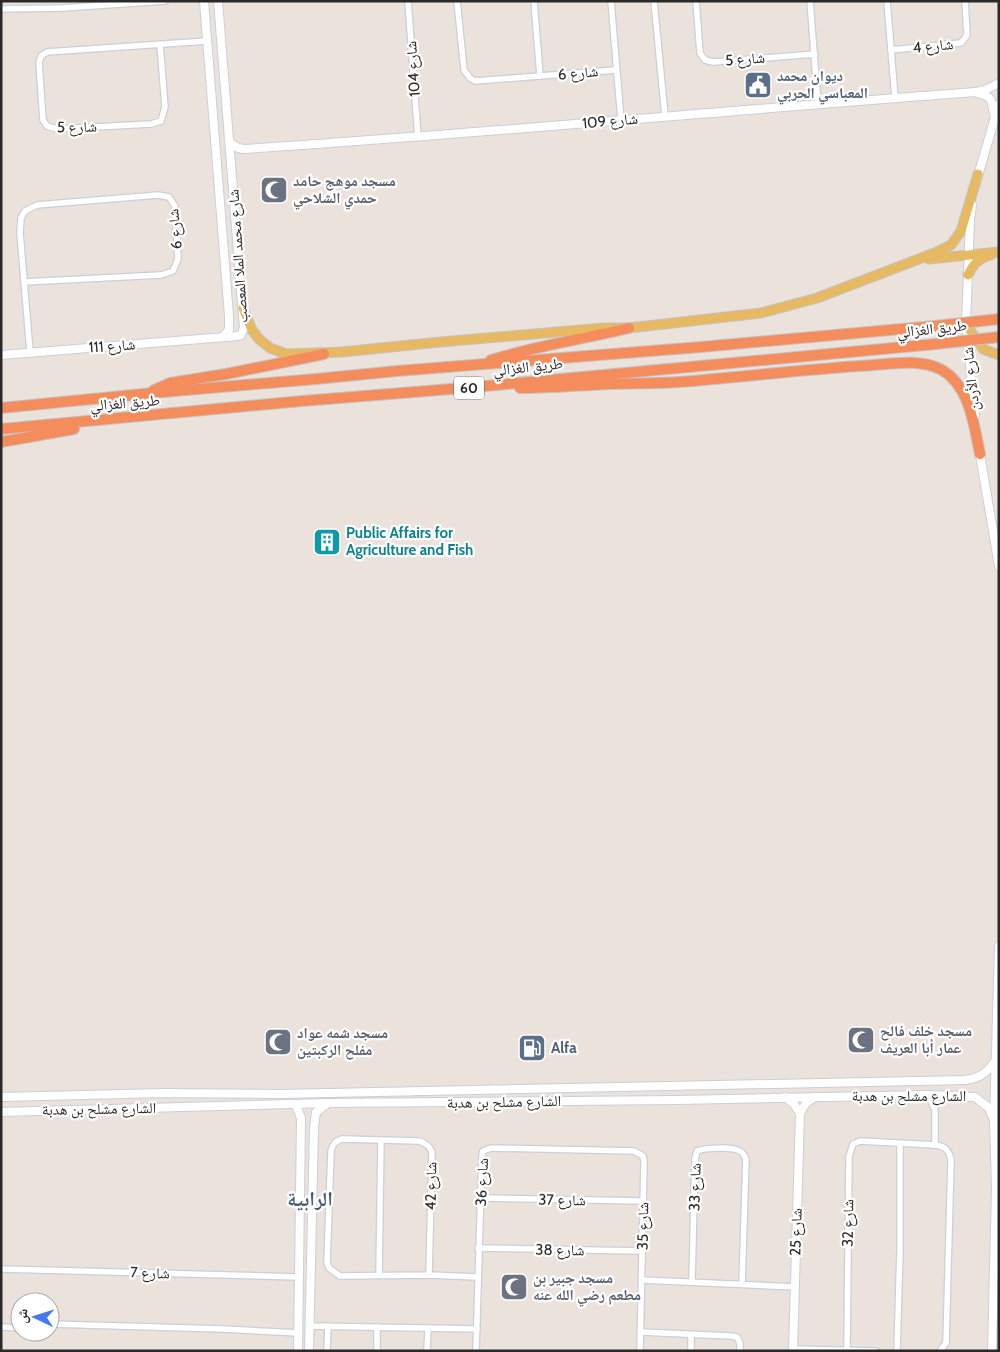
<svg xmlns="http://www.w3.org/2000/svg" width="1000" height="1352" font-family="Cabin,'Noto Naskh Arabic',sans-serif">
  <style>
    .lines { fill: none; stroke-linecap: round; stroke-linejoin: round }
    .street-casing { stroke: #cacfda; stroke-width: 8 }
    .secondary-casing { stroke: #cacfda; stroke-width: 10 }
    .primary-casing { stroke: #c3c3c3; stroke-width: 11 }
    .highway-casing { stroke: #c3c3c3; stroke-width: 12 }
    .street { stroke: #fff; stroke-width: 5.5 }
    .secondary { stroke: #fff; stroke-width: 8 }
    .primary { stroke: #e8b963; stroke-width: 9 }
    .highway { stroke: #f58c5c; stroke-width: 10 }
    .highway-bridge-casing { stroke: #c3c3c3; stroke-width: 12; stroke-linecap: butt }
    .highway-bridge { stroke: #f58c5c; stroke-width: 10 }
    .labels { text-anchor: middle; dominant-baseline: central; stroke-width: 4.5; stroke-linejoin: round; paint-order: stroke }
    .shield { fill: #fff; stroke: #696969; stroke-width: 1 }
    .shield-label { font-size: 14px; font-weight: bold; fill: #292929 }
    .street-label { font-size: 15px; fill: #292929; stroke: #fff }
    .service-label { font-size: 15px; font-weight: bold; fill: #4e5e75; stroke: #fff; text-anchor: start }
    .worship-label { font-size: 15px; font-weight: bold; fill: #5b616d; stroke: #fff; text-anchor: start }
    .culture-label { font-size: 15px; font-weight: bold; fill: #0d838f; stroke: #fff; text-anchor: start }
    .district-label { font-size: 20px; font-weight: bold; fill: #4c5977; stroke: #fff }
  </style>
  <rect width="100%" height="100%" fill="#ebe2dc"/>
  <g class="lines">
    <g class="street-casing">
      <g id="street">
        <path d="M 408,1 L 418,138"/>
        <path d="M 457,1 L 464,70 L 470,78 L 475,81 L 616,70"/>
        <path d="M 534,1 L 540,76"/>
        <path d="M 611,1 L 621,120"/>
        <path d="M 654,1 L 665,116"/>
        <path d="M 696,1 L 700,53 L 705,60 L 713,62 L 815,54"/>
        <path d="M 810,1 L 818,105"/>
        <path d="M 887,1 L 895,98"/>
        <path d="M 1,9 L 62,8 L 165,1"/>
        <path d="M 160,44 L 165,107 L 161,121 L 151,124 L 57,129 L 47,126 L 43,120 L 39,63 L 41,56 L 47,52 L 207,41"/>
        <path d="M 891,50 L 961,43 L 967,35 L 965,1"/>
        <path d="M 24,282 L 161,275 L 173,271 L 178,259 L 175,206 L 169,197 L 158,195 L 37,205 L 25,211 L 21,218 L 20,233 L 30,352"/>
        <path d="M 928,1095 L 935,1110 L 935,1145"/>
        <path d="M 481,1198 L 643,1201"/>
        <path d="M 478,1248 L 642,1251"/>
        <path d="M 1,1269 L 300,1277"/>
        <path d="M 379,1275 L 381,1140"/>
        <path d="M 429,1275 L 432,1152 C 429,1146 426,1143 419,1141 L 342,1139 C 335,1141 333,1144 331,1151 L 327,1262 L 329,1268 L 340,1276 L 429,1275 L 478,1277"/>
        <path d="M 642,1280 L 795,1287"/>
        <path d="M 692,1282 L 695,1159 L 697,1151 C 705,1148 735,1146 741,1152 C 742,1152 746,1158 746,1159 L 742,1284"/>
        <path d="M 50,1324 L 223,1329 L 299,1333"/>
        <path d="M 309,1326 L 477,1329"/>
        <path d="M 1,1327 L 20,1328"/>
        <path d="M 641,1332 L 731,1336 L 737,1337 L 740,1343 L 740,1351"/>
        <path d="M 793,1349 L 876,1351"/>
        <path d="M 847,1350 L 849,1156 L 853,1144 L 860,1141 L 935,1145 C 945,1146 949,1150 951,1160 L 946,1343 L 940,1351"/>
        <path d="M 327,1351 L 328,1326"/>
        <path d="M 377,1351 L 377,1327"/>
        <path d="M 427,1351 L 428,1328"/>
        <path d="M 476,1351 L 482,1155 L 483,1151 L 491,1148 L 634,1151 L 643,1156 L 644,1162 L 640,1351"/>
        <path d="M 691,1351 L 691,1335"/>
        <path d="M 897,1351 L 900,1249 L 900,1144"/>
      </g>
    </g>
    <g class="secondary-casing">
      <g id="secondary">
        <path d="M 204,1 L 229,316 L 229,330 L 223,336"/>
        <path d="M 978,93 C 992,96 992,101 994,114"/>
        <path d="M 230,143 L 238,148 L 244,149 C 488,133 732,110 976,92 L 987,89 L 999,83"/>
        <path d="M 977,179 L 999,104"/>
        <path d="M 972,205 L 970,220 L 966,324 L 975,415"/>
        <path d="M 1,355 L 238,336 L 241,335 L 244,328 L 218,1"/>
        <path d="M 979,449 L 999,566"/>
        <path d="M 1,1097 L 164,1093 L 280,1094 L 965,1080 C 980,1078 987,1073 996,1060"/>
        <path d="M 785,1097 L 794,1104 L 800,1113"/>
        <path d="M 296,1105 L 301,1118 L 298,1351"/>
        <path d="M 1,1112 L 328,1103 L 678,1100 L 928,1095 L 975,1097 L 989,1108 L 994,1120"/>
        <path d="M 309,1351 L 314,1127 L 316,1112 L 327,1104"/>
        <path d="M 793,1351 L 800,1113 L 806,1103 L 815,1097"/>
        <path d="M 992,1351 L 996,1188 L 994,1120 L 999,946"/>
      </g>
    </g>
    <g class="primary-casing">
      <g id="primary">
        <path d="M 929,259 L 999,252"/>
        <path d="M 968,275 C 973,264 979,258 991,255"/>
        <path d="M 243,308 L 252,330 L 259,339 L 270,348 L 286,354 L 342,352 L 440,342 L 603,328 L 629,328 L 761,313 L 817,298 L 937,252 L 951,245 L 961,231 L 978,174"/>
        <path d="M 966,324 L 983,349 L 999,355"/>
      </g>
    </g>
    <g class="highway-casing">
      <g id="highway">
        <path d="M 491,360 C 536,346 583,339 629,328"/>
        <path d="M 520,388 C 544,388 568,386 592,385 C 621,383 650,384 679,382 C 740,377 800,370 860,366 C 886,365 919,357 942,370 C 970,386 974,426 980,454"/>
        <path d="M 154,390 L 170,383 L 226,374 L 324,354"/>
        <path d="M 1,408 L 163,392 L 316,379 L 397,371 L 701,347 L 935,326"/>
        <path d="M 1,429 L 302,401 L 464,388 L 936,344"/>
        <path d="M 1,442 L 74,429"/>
      </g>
    </g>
    <use href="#street" class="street"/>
    <use href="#secondary" class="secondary"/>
    <use href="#primary" class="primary"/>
    <use href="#highway" class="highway"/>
    <g class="highway-bridge-casing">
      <g id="highway-bridge">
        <path d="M 935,326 L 999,319"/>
        <path d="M 936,344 L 999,337"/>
      </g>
    </g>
    <use href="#highway-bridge" class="highway-bridge"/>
  </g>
  <defs>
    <g id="civic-square" transform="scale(1.4375)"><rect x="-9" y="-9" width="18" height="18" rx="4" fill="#5c6f8a" stroke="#fff"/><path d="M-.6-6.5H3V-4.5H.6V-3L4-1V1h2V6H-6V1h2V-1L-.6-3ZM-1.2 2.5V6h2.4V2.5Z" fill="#fff"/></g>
    <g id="mosque-square" transform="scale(1.4375)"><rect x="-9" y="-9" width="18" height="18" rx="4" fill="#6b7280" stroke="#fff"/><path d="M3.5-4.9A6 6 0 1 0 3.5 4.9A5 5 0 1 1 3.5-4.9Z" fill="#fff"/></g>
    <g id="building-square" transform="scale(1.4375)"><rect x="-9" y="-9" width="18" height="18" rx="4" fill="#0f9aa8" stroke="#fff"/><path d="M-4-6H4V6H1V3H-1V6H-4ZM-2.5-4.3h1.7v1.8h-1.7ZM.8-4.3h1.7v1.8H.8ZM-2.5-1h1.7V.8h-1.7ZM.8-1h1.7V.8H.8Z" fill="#fff"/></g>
    <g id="fuel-square" transform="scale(1.4375)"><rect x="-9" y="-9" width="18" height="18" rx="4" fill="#5c6f8a" stroke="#fff"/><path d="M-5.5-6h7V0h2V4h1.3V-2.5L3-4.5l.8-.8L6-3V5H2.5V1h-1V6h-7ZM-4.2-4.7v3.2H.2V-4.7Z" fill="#fff"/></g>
  </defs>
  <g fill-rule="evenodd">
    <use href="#civic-square" x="758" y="85"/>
    <use href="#mosque-square" x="274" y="190"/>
    <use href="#building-square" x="327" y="542"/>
    <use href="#mosque-square" x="861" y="1040"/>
    <use href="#mosque-square" x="278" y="1042"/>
    <use href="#fuel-square" x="532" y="1048"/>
    <use href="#mosque-square" x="514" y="1287"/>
  </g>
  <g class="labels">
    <rect class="shield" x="454" y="376.5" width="30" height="23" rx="4"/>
    <g class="shield-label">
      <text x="469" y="388">60</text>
    </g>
    <g class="street-label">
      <text transform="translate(933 46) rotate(-6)">شارع 4</text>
      <text transform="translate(745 59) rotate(-4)">شارع 5</text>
      <text transform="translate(413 69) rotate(-94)">شارع 104</text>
      <text transform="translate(578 73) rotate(-5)">شارع 6</text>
      <text transform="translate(610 121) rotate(-5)">شارع 109</text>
      <text transform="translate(77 127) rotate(-1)">شارع 5</text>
      <text transform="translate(175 229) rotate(-95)">شارع 6</text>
      <text transform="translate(238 256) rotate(-94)">شارع محمد الملا المعصب</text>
      <text transform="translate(932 329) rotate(-6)">طريق الغزالي</text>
      <text transform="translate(112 346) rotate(-4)">شارع 111</text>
      <text transform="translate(528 367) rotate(-6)">طريق الغزالي</text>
      <text transform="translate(971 379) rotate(-96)">شارع الأردن</text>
      <text transform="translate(125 403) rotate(-5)">طريق الغزالي</text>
      <text x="909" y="1096">الشارع مشلح بن هدبة</text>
      <text transform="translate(504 1102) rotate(-1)">الشارع مشلح بن هدبة</text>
      <text transform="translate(99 1109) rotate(-1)">الشارع مشلح بن هدبة</text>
      <text transform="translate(482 1182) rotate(-87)">شارع 36</text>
      <text transform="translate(431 1186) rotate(-89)">شارع 42</text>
      <text transform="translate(695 1187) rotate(-88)">شارع 33</text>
      <text transform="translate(562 1200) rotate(1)">شارع 37</text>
      <text transform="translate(848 1223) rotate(-89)">شارع 32</text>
      <text transform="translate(643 1226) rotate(-89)">شارع 35</text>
      <text transform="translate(796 1232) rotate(-88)">شارع 25</text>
      <text transform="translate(560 1250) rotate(1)">شارع 38</text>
      <text transform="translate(150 1273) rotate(2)">شارع 7</text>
    </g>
    <g class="service-label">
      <text x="777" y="76">ديوان محمد<tspan x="777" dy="17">المعباسي الحربي</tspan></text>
      <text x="551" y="1048">Alfa</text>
    </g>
    <g class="worship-label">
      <text x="293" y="181">مسجد موهج حامد<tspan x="293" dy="17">حمدي الشلاحي</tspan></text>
      <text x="880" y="1031">مسجد خلف فالح<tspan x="880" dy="17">عمار أبا العريف</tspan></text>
      <text x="297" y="1033">مسجد شمه عواد<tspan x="297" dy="17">مفلح الركبتين</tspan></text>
      <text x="533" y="1278">مسجد جبير بن<tspan x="533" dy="17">مطعم رضي الله عنه</tspan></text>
    </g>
    <g class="culture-label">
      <text x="346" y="533">Public Affairs for<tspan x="346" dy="17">Agriculture and Fish</tspan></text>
    </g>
    <g class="district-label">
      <text x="310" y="1199">الرابية</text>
    </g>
  </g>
  <rect width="1000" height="1352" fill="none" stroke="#292929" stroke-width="5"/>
  <g transform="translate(35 1317) rotate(274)"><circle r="24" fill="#ffffff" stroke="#a9a9a9"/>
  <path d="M0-4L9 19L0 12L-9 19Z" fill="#4479ef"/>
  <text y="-8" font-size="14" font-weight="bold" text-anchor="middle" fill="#292929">ش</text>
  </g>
</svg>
